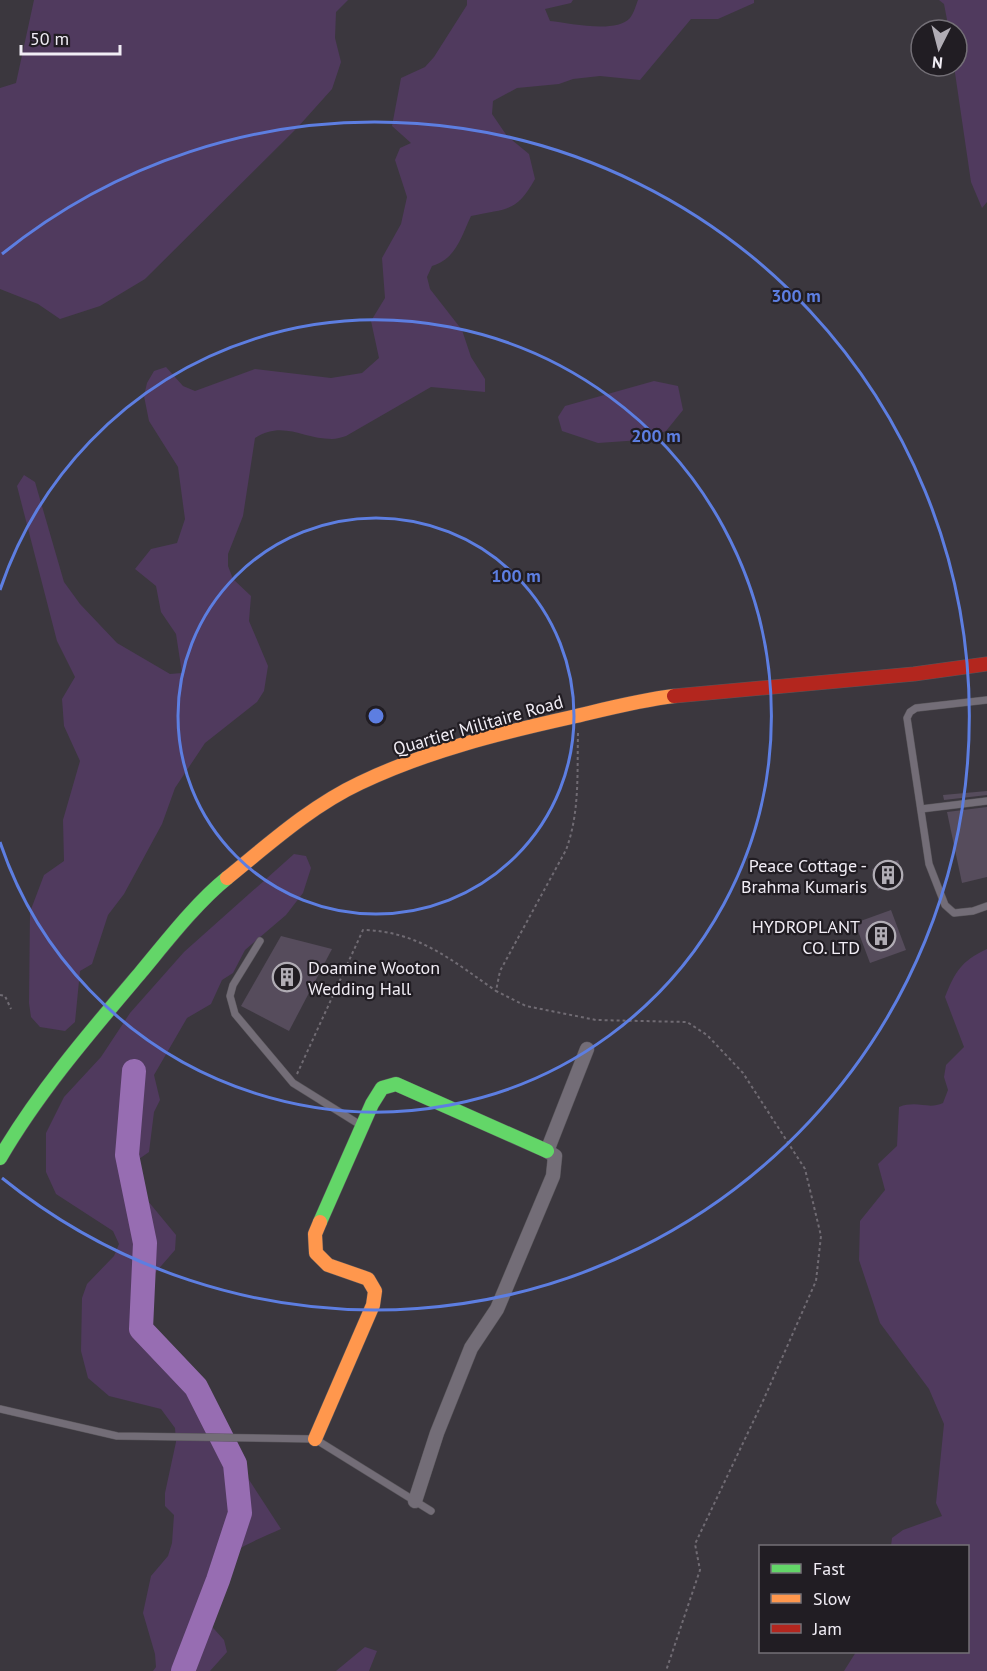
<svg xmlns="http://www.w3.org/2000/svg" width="987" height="1671" font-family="'PT Sans',sans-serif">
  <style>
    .green { fill: #503a5e }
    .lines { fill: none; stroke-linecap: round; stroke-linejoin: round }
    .river { stroke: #976db2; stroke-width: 24 }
    .building { fill: #564c5c }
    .lane-casing { stroke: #58555a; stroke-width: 8 }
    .street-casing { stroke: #58555a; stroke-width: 15 }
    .fast-casing { stroke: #58555a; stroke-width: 15 }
    .slow-casing { stroke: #58555a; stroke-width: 15 }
    .jam-casing { stroke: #58555a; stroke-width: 15 }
    .path { stroke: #706b73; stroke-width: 2; stroke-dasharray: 3 3; stroke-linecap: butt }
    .lane { stroke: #736d77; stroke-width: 7 }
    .street { stroke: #736d77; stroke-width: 14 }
    .fast { stroke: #63d668; stroke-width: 14 }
    .slow { stroke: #ff974d; stroke-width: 14 }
    .jam { stroke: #b3261e; stroke-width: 14 }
    .ring { fill: none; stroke: #5d7ee1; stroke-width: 3 }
    .labels { text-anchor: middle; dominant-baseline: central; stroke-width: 4.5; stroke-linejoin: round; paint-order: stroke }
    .street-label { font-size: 18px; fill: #f1edf5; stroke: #211d23 }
    .poi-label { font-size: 18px; fill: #f1edf5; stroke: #211d23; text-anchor: end }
    .centre { fill: #5d7ee1; stroke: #211d23; stroke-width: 3 }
    .ring-label { font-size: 18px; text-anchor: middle; font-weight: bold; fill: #5d7ee1; stroke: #211d23; stroke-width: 4.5; stroke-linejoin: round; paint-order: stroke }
  </style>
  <rect width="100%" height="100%" fill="#3b373e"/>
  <g class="green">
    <path d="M 34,0 L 348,0 L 336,12 L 335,38 L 341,62 L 332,89 L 297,128 L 145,279 L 100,306 L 60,319 L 38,304 L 0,289 L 0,88 L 16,83 Z"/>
    <path d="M 467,0 L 573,0 L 571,3 L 545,9 L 550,21 C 569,23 616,34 630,18 C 634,13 636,5 638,0 L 754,0 L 754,3 L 718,19 L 691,19 L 640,80 L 600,76 L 573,79 L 559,84 L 517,88 L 493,101 L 492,114 L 507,136 L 529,154 L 535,179 C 516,213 507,208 471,216 C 461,237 456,259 432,266 L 427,277 L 430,289 L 462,330 L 471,357 L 485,379 L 485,392 L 431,387 L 346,436 C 342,437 336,439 332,439 C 303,439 283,420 255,438 L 243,516 L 228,554 L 228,566 L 233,579 L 251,596 L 249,621 L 268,666 L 264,691 L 257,702 L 205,743 L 175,788 L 162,824 L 124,894 L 108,915 L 92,964 L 80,971 L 75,1022 L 65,1031 L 40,1027 L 31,1017 L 29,1003 L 30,912 L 44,875 L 64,861 L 63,820 L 80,761 L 64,726 L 62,699 L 75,677 L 57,641 L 17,486 L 24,475 L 35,482 L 64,582 L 80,604 L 117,643 L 170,674 L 182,673 L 176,634 L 161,612 L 156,586 L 135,569 L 151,549 L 177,543 L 185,519 L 178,467 L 149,421 L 144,396 L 147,383 L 154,371 L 166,367 L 183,386 L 195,391 L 255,369 L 331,378 L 362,373 L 379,358 L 371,321 L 385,298 L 382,258 L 401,224 L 407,197 L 395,160 L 400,148 L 411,143 L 392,126 L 401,78 L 425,67 L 434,57 L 467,5 Z"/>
    <path d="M 939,0 L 987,0 L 987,202 L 982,208 L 971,182 L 954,66 L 957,66 L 957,30 L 949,30 L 944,4 Z"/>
    <path d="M 654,381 L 678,386 L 683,410 L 666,431 L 641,440 L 598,443 L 562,431 L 558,417 L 565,406 Z"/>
    <path d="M 294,854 L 306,856 L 311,868 L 303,893 L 286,915 L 245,950 L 233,973 L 222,980 L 211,1004 L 187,1018 L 154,1075 L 160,1100 L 154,1112 L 149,1152 L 139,1159 L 134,1171 L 143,1195 L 176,1235 L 175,1250 L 149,1280 L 150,1320 L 167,1354 L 281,1529 C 230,1552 206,1557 206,1620 L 224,1640 L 227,1652 L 210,1671 L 153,1671 L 156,1667 L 155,1654 L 143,1613 L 151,1576 L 168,1556 L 172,1543 L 174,1515 L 165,1506 L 165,1493 L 176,1442 L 175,1428 L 161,1409 L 109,1396 L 88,1378 L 81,1351 L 82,1298 L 87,1284 L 114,1256 L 119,1244 L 113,1231 L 56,1194 L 46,1172 L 46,1133 L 64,1097 L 101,1057 L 130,1013 L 184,952 Z"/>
    <path d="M 987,949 L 987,1671 L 844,1671 L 856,1652 L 968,1652 L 968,1546 L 891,1546 L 892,1538 L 903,1530 L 942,1516 L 936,1503 L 944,1424 L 929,1389 L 880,1323 L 859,1260 L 860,1221 L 885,1190 L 878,1164 L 897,1146 L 899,1107 C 918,1100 928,1110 943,1103 L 948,1090 L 944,1077 L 946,1065 L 964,1047 L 945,997 C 955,972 961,961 987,949 Z"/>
    <path d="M 365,1647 L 377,1651 L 369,1671 L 336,1671 Z"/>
  </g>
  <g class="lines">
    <path class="river" d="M 134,1071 L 127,1155 L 145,1243 L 141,1329 L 196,1387 L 235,1464 L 240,1513 L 218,1580 L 183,1671"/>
  </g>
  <g class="building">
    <path d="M 987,791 L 987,795 L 944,800 L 943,795 Z"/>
    <path d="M 987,807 L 987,877 L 962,883 L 947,812 Z"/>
    <path d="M 898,860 L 904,881 L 878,889 L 872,869 Z"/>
    <path d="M 891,910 L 906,950 L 870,963 L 855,923 Z"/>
    <path d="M 281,936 L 332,949 L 289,1031 L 241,1006 Z"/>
  </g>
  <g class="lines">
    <g class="lane-casing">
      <g id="lane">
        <path d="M 987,700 L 916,708 L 910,712 L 907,718 L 929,864 L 945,905 L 954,913 L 973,911 L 987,906"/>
        <path d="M 921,809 L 987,801"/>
        <path d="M 260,941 L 233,985 L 230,996 L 235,1014 L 293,1083 L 362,1126"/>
        <path d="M 0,1409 L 117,1436 L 315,1439 L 431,1511"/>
      </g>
    </g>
    <g class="street-casing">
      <path id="street" d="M 415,1501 L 437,1433 L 471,1348 L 497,1309 L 553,1176 L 555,1156 L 547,1151 L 587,1049"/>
    </g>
    <g class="fast-casing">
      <g id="fast">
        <path d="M 0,1158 C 39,1091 91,1031 141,972 C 166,942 196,903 227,878"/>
        <path d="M 320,1222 L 372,1104 L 382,1088 L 396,1084 L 547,1151"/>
      </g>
    </g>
    <g class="slow-casing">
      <g id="slow">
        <path d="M 227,878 C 269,844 311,806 360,783 C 427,751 500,733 572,717 C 606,709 640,700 674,696"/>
        <path d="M 315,1439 L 373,1305 L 375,1291 L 368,1279 L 328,1265 L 316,1253 L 315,1234 L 320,1222"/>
      </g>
    </g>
    <g class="jam-casing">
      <path id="jam" d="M 674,696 L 914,674 L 987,664"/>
    </g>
    <g class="path">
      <path d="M 578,733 C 577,773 580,812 566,850 L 500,971 L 496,991 L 526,1006 L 596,1020 L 687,1022 L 707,1035 L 743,1073 L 805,1169 L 821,1236 L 816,1281 L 763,1401 L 695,1544 L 700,1570 L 666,1671"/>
      <path d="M 0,995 L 5,996 L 11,1009"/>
      <path d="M 297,1074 L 363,930 C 418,931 453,961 496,991"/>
    </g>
    <use href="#lane" class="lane"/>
    <use href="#street" class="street"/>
    <use href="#fast" class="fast"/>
    <use href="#slow" class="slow"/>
    <use href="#jam" class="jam"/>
  </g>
  <g class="ring">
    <circle cx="376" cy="716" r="198"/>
    <path d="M0 590A396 396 0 1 1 0 842"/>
    <path d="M2 254A594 594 0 1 1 2 1178"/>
  </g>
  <defs>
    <g id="building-ring" transform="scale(1.5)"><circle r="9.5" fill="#211d23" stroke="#b1adb5" stroke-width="1.5"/><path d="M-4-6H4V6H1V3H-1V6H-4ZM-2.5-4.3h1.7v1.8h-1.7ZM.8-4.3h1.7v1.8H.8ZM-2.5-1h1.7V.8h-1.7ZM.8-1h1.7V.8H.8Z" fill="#b1adb5"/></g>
  </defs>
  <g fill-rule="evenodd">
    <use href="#building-ring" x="888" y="875"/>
    <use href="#building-ring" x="881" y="936"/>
    <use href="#building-ring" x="287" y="977"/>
  </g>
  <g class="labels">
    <g class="street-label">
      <text transform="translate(478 725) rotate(-16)">Quartier Militaire Road</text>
    </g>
    <g class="poi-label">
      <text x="867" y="865">Peace Cottage -<tspan x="867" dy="21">Brahma Kumaris</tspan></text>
      <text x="860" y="926">HYDROPLANT<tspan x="860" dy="21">CO. LTD</tspan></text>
      <text x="308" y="967" text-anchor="start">Doamine Wooton<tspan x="308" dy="21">Wedding Hall</tspan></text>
    </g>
  </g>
  <circle cx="376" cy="716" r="9" class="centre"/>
  <g class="ring-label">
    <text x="796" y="302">300 m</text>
    <text x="656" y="442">200 m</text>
    <text x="516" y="582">100 m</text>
  </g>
  <rect x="759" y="1545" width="210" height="108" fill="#211d23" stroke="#747077" stroke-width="1.5"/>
  <rect x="771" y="1564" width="30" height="9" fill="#63d668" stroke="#747077" stroke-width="1.5"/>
  <text x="813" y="1575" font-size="18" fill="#f1edf5">Fast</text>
  <rect x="771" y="1594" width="30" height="9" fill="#ff974d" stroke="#747077" stroke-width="1.5"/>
  <text x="813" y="1605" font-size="18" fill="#f1edf5">Slow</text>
  <rect x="771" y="1624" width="30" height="9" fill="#b3261e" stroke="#747077" stroke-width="1.5"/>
  <text x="813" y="1635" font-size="18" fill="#f1edf5">Jam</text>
  <g transform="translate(939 48) rotate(186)"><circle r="28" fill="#211d23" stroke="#747077" stroke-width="1.5"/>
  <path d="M0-4.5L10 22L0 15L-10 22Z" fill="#b1adb5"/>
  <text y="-9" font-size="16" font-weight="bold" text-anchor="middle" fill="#f1edf5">N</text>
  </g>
  <path d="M21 45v9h99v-9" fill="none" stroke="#f1edf5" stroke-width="3"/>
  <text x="30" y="45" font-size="18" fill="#f1edf5" stroke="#211d23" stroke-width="4.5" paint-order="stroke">50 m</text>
</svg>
